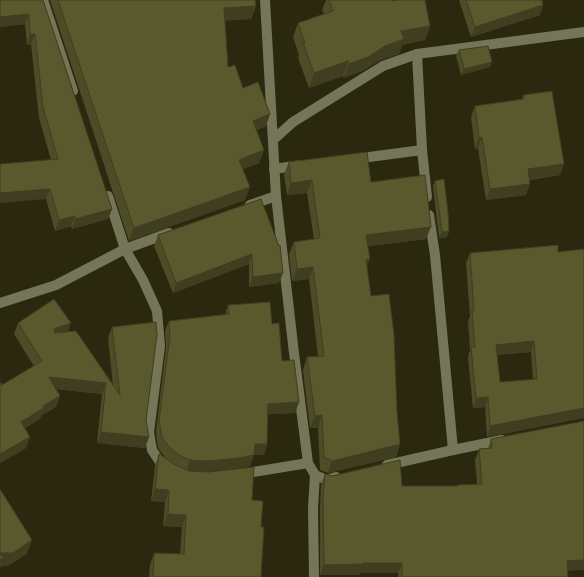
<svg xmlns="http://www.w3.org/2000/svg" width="584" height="577" font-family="'PT Sans',sans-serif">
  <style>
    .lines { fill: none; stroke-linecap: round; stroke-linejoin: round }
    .minor { stroke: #757558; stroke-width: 10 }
    .wall { fill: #4d4c27; fill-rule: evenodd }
    .shaded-wall { fill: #3f3e20 }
    .building { fill: #5a582d; stroke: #3f3e20; fill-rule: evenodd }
  </style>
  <rect width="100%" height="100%" fill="#2a290f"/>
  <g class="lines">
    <g class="minor">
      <path d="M 43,0 L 73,91"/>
      <path d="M 265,0 L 276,196 L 294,353 L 308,463 L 315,475 L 327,480 L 336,477"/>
      <path d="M 417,54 L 422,150 L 427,197"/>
      <path d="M 273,140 L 293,122 L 383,66 L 417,54 L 584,32"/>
      <path d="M 354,159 L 422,150"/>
      <path d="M 274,169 L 301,165"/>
      <path d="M 108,196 L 125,249 L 143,280 L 157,311 L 160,346 L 149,432 L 152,450 L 160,462 L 167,467"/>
      <path d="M 250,205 L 276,196"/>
      <path d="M 429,215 L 435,255 L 453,450"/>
      <path d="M 0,303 L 56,285 L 125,249 L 169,233"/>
      <path d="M 387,465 L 453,450 L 502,440"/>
      <path d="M 241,474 L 308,463"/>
      <path d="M 314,577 L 313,508 L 315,475"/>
    </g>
  </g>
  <g class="wall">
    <path d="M 43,0 L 112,209 L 108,219 L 72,229 L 71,226 L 55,231 L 46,199 L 51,160 L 39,118 L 31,44 L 27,45 L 25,24 L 0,27 Z"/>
    <path d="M 50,0 L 255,0 L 256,6 L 251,19 L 225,20 L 228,67 L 243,88 L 266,126 L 256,130 L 264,150 L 259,163 L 243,169 L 245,200 L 129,241 Z"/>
    <path d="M 326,0 L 392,0 L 392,1 L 430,26 L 425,40 L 402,45 L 399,54 L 380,60 L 362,71 L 343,78 L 343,76 L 309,88 L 298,58 L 299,55 L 293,37 L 298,23 L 324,14 L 322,10 Z"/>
    <path d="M 459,0 L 542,0 L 543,5 L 540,15 L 471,37 Z"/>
    <path d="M 459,50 L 490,67 L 461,75 L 456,56 Z"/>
    <path d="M 523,95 L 564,164 L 560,175 L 530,180 L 526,195 L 486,200 L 478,148 L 475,149 L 471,117 L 475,106 L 522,99 Z"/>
    <path d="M 289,162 L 371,182 L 426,239 L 368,246 L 367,266 L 371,296 L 397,412 L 400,444 L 396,457 L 328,473 L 320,470 L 318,428 L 310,428 L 303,370 L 307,357 L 318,356 L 309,279 L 292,281 L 289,254 L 294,242 L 314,239 L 307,193 L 287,195 L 284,174 Z"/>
    <path d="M 435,181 L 449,231 L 447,237 L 439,238 L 433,186 Z"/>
    <path d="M 158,235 L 279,246 L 279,283 L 249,287 L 249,264 L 173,293 L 154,246 Z"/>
    <path d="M 558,252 L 583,418 L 487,437 L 485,407 L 473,408 L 468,357 L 470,350 L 468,321 L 470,316 L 466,263 L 470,253 ZM 531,352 L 533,380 L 500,382 L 497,355 Z"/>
    <path d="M 228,305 L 272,324 L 282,361 L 299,402 L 295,413 L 268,414 L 267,444 L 264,455 L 254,455 L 250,466 L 235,469 L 204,471 L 188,471 L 252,500 L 261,527 L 261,577 L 149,577 L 150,565 L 154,553 L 180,554 L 182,527 L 163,526 L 165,502 L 151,501 L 155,466 L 159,454 L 165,457 L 158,448 L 156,432 L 166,347 L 165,331 L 169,321 L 225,315 Z"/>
    <path d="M 18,323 L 68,332 L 113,386 L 108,338 L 112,327 L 146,420 L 145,448 L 97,443 L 102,394 L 56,389 L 60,396 L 56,407 L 42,415 L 40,419 L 25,428 L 26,448 L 0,463 L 0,382 L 2,385 L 34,366 L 14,334 Z"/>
    <path d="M 491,439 L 568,571 L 568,577 L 398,577 L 398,573 L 360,573 L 360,575 L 320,575 L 320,508 L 321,485 L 325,474 L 332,476 L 402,486 L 457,486 L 458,485 L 477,484 L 475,460 L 479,449 L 488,449 Z"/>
  </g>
  <g class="shaded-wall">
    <path d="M 543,5 L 540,15 L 471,37 L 475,27 Z"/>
    <path d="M 256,6 L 251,19 L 220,21 L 224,8 Z"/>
    <path d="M 29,14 L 25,24 L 0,27 L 0,17 Z"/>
    <path d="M 430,26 L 425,40 L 402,45 L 399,54 L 380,60 L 362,71 L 343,78 L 349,64 L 401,31 Z"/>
    <path d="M 30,34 L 35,34 L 31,44 L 27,45 Z"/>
    <path d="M 348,61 L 343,76 L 309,88 L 314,73 Z"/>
    <path d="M 492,62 L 490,67 L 461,75 L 464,69 Z"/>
    <path d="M 270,114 L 266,126 L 248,134 L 253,121 Z"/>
    <path d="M 482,137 L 478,148 L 475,149 L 479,138 Z"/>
    <path d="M 264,150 L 259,163 L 234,172 L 239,160 Z"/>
    <path d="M 564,164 L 560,175 L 524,180 L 528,169 Z"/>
    <path d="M 312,180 L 307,193 L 287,195 L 291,183 Z"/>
    <path d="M 530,184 L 526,195 L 486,200 L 490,189 Z"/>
    <path d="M 250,187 L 245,200 L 129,241 L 134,228 Z"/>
    <path d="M 50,189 L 46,199 L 0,203 L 0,193 Z"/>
    <path d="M 112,209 L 108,219 L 72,229 L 75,219 Z"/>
    <path d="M 75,216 L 71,226 L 55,231 L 59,220 Z"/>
    <path d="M 431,227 L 426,239 L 362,247 L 366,235 Z"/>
    <path d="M 449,231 L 447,237 L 439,238 L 442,232 Z"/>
    <path d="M 252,254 L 249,264 L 173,293 L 176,283 Z"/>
    <path d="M 370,259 L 365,271 L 366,260 Z"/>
    <path d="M 313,267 L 309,279 L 292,281 L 297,269 Z"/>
    <path d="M 283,273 L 279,283 L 249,287 L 253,277 Z"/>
    <path d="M 71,323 L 67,334 L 50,340 L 54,329 Z"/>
    <path d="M 534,341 L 531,352 L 492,355 L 496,345 Z"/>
    <path d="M 49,377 L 106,383 L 102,394 L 45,388 Z"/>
    <path d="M 60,396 L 56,407 L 42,415 L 40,419 L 17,433 L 21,422 L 43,406 Z"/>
    <path d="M 488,397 L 485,407 L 473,408 L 476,398 Z"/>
    <path d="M 299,402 L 295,413 L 264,414 L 268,404 Z"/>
    <path d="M 584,408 L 584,418 L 487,437 L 490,426 Z"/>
    <path d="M 322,415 L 318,428 L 310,428 L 315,416 Z"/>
    <path d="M 101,432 L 149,437 L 145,448 L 97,443 Z"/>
    <path d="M 30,437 L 26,448 L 0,463 L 0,454 Z"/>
    <path d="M 255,444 L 267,444 L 264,455 L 251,455 Z"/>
    <path d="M 400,444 L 396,457 L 328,473 L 332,461 Z"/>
    <path d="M 254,455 L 250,466 L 235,469 L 204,471 L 187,471 L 190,460 Z"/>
    <path d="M 155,489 L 169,490 L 165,502 L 151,501 Z"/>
    <path d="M 168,514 L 186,515 L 182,527 L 163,526 Z"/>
    <path d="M 32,540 L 27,554 L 8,566 L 1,566 L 0,570 L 0,553 Z"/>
    <path d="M 584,560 L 584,570 L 563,571 L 567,561 Z"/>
    <path d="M 363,563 L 402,563 L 398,573 L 360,573 L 360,575 L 320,575 L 324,565 Z"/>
  </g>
  <g class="building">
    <path d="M 0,0 L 43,0 L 112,209 L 75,219 L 75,216 L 59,220 L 50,189 L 0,193 L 0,164 L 58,159 L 43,107 L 35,34 L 30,34 L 29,14 L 0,17 Z"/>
    <path d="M 58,0 L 255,0 L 256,6 L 224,8 L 228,67 L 235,65 L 243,88 L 258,82 L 270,114 L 253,121 L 264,150 L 239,160 L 250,187 L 134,228 Z"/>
    <path d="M 329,0 L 392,0 L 392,1 L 398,0 L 425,0 L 430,26 L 401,31 L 404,39 L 385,46 L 368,57 L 349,64 L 348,61 L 314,73 L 303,43 L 305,43 L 298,23 L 333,11 Z"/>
    <path d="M 466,0 L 542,0 L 543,5 L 475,27 Z"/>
    <path d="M 488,46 L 492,62 L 464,69 L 459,50 Z"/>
    <path d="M 552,91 L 564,164 L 528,169 L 530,184 L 490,189 L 482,137 L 479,138 L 475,106 L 524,99 L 523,95 Z"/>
    <path d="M 367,152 L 371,182 L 425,175 L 431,227 L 366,235 L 370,259 L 366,260 L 371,296 L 389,294 L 394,334 L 397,412 L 400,444 L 332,461 L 324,457 L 322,415 L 315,416 L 307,357 L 324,356 L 313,267 L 297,269 L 294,242 L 320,238 L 312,180 L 291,183 L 289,162 Z"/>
    <path d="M 444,179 L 448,212 L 449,231 L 442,232 L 435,181 Z"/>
    <path d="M 261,199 L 279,246 L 280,245 L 283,273 L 253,277 L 252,254 L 176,283 L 158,235 Z"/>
    <path d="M 558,245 L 558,252 L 584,249 L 584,408 L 490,426 L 488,397 L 476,398 L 471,347 L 475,347 L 472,310 L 474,310 L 470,253 ZM 534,341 L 537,379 L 500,382 L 496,345 Z"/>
    <path d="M 54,299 L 71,323 L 54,329 L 55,333 L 76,331 L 120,395 L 112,327 L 156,322 L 157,335 L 146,420 L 149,437 L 101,432 L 106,383 L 49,377 L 60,396 L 43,406 L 44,408 L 21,422 L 30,437 L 0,454 L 0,382 L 2,385 L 42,361 L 18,323 Z"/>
    <path d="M 270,302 L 272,324 L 279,323 L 282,361 L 294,360 L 299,402 L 268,404 L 267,444 L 255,444 L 254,455 L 239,458 L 208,461 L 190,460 L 179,455 L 169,447 L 162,437 L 159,421 L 170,336 L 169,321 L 229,314 L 228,305 Z"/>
    <path d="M 584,421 L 584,560 L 567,561 L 568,577 L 402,577 L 402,563 L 363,563 L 363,564 L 324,565 L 323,498 L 325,474 L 332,476 L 400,460 L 402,486 L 458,486 L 458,485 L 482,484 L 479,449 L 492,448 L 491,439 Z"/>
    <path d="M 159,454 L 174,464 L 189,471 L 209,472 L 254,467 L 252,500 L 263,501 L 261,527 L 264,527 L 261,577 L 153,577 L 154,553 L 184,554 L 186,515 L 168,514 L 169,490 L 155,489 Z"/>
    <path d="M 0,489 L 32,540 L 13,553 L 0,553 Z"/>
    <path d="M 0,554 L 4,558 L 0,560 Z"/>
  </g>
</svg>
